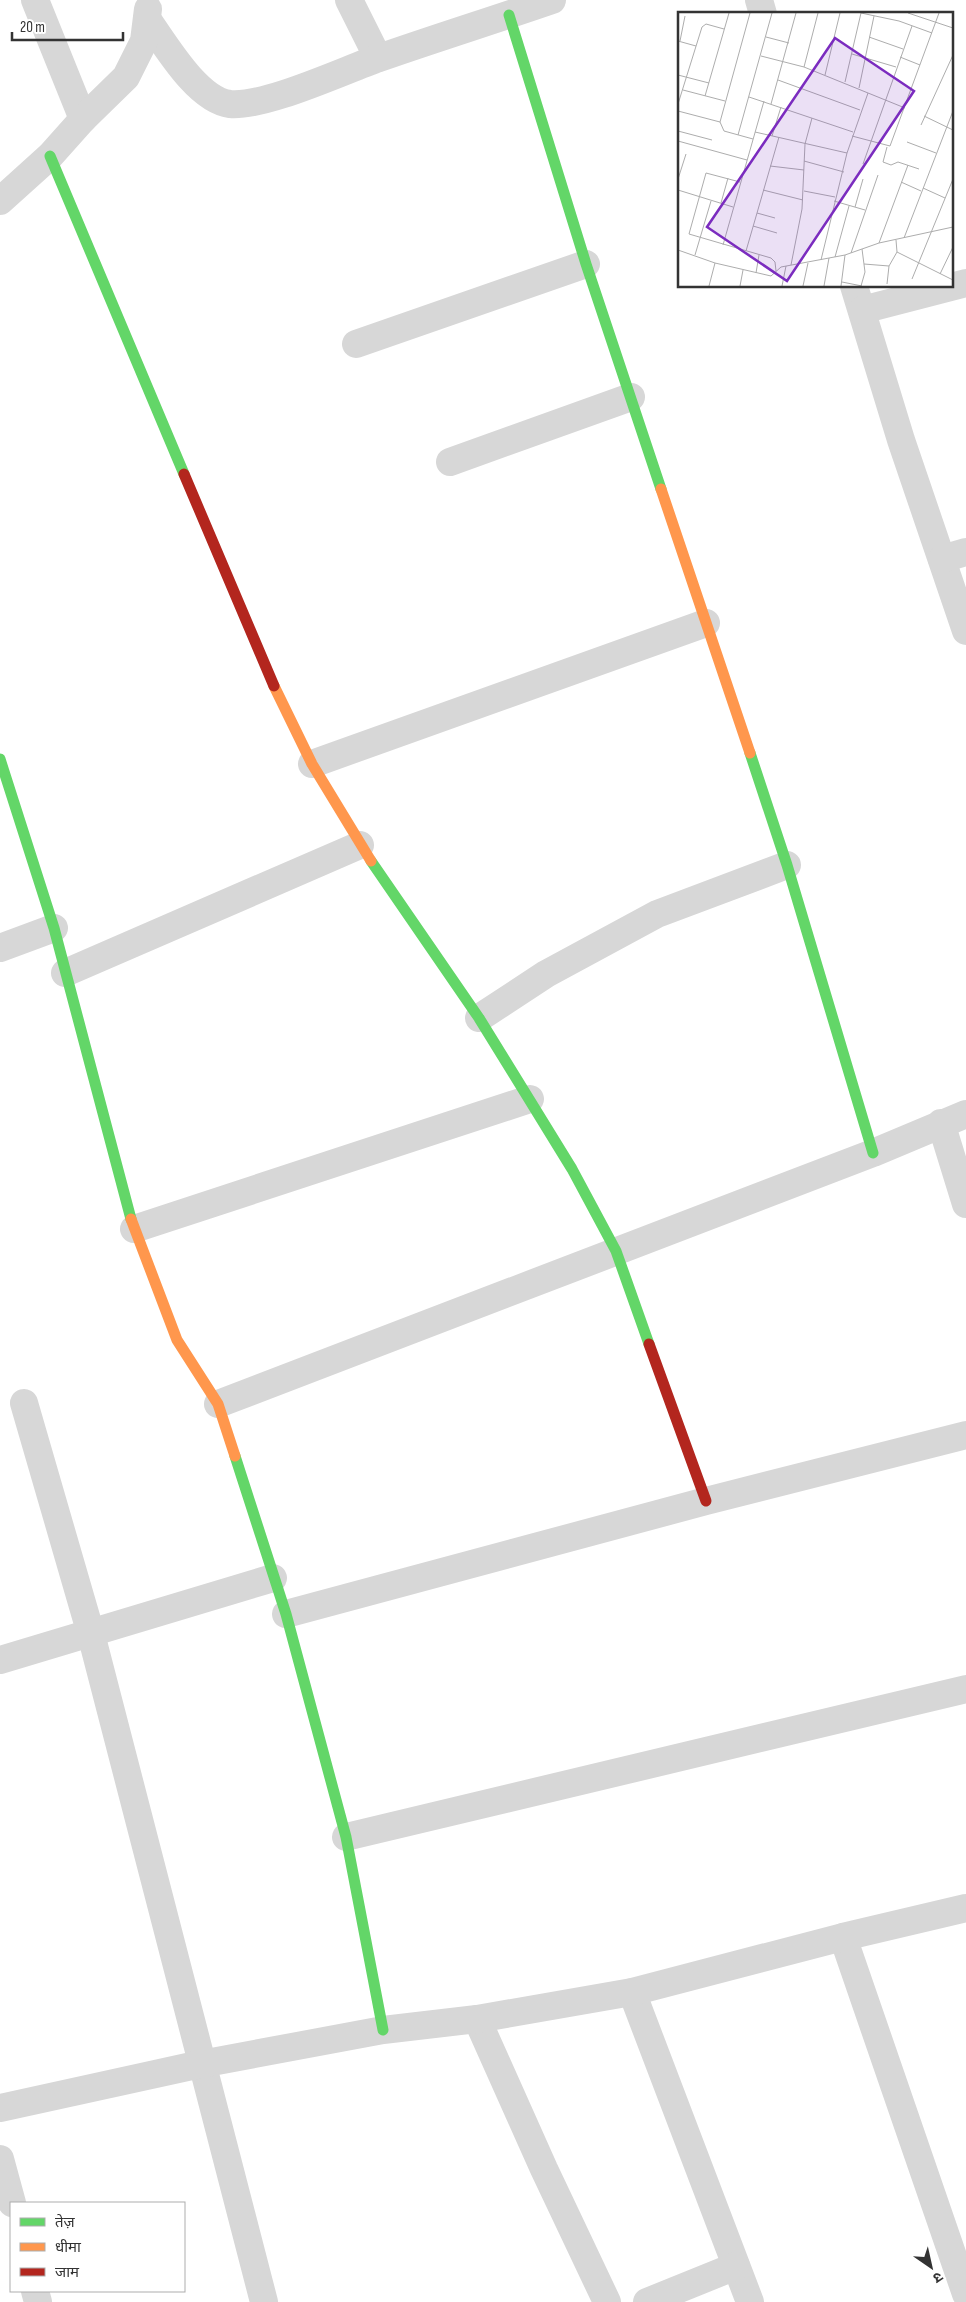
<svg xmlns="http://www.w3.org/2000/svg" width="966" height="2302" font-family="'Sofia Sans Condensed','Noto Sans Devanagari',sans-serif">
  <style>
    .lines { fill: none; stroke-linecap: round; stroke-linejoin: round }
    .street { stroke: #d7d7d7; stroke-width: 28 }
    .fast { stroke: #63d668; stroke-width: 11 }
    .slow { stroke: #ff974d; stroke-width: 11 }
    .jam { stroke: #b3261e; stroke-width: 11 }
    .inset-road { fill: none; stroke: #adadad; stroke-width: 1 }
    .view { fill: #7b2cbf; fill-opacity: 0.15; stroke: #7b2cbf; stroke-width: 2.5 }
    .inset-edge { fill: none; stroke: #333; stroke-width: 2.5 }
  </style>
  <rect width="100%" height="100%" fill="#fff"/>
  <g class="lines">
    <g class="street">
      <path d="M 35,0 L 83,119"/>
      <path d="M 349,0 L 378,58"/>
      <path d="M 759,0 L 763,14"/>
      <path d="M 147,19 C 165,44 197,100 230,104 C 266,107 342,71 379,58 C 436,38 494,20 552,0"/>
      <path d="M 0,201 L 50,156 L 83,119 L 126,77 L 144,41 L 148,9"/>
      <path d="M 854,286 L 901,440 L 966,631"/>
      <path d="M 862,310 L 966,283"/>
      <path d="M 356,344 L 586,264"/>
      <path d="M 450,462 L 631,397"/>
      <path d="M 942,559 L 966,552"/>
      <path d="M 312,764 L 706,623"/>
      <path d="M 0,948 L 54,928"/>
      <path d="M 65,973 L 360,845"/>
      <path d="M 479,1018 L 546,974 L 657,914 L 787,865"/>
      <path d="M 941,1123 L 966,1204"/>
      <path d="M 134,1229 L 530,1099"/>
      <path d="M 24,1403 L 91,1634 L 264,2302"/>
      <path d="M 218,1404 L 873,1153 L 966,1114"/>
      <path d="M 286,1614 L 706,1501 L 966,1435"/>
      <path d="M 0,1660 L 273,1578"/>
      <path d="M 346,1837 L 966,1689"/>
      <path d="M 843,1937 L 966,2294"/>
      <path d="M 632,1992 L 750,2302"/>
      <path d="M 477,2019 L 544,2169 L 607,2302"/>
      <path d="M 0,2108 L 201,2064 L 383,2030 L 477,2019 L 632,1992 L 843,1937 L 966,1908"/>
      <path d="M 0,2159 L 12,2203"/>
      <path d="M 35,2291 L 38,2302"/>
      <path d="M 647,2302 L 736,2266"/>
    </g>
    <g class="fast">
      <path d="M 509,15 L 586,264 L 661,489"/>
      <path d="M 50,156 L 184,474"/>
      <path d="M 750,753 L 787,865 L 873,1153"/>
      <path d="M 0,759 L 54,928 L 131,1219"/>
      <path d="M 371,861 L 479,1018 L 572,1169 L 616,1251 L 649,1344"/>
      <path d="M 235,1456 L 286,1614 L 346,1837 L 383,2030"/>
    </g>
    <g class="slow">
      <path d="M 661,489 L 750,753"/>
      <path d="M 274,686 L 312,764 L 371,861"/>
      <path d="M 131,1219 L 177,1340 L 218,1404 L 235,1456"/>
    </g>
    <g class="jam">
      <path d="M 184,474 L 274,686"/>
      <path d="M 649,1344 L 706,1501"/>
    </g>
  </g>
  <g transform="translate(678 12)">
    <rect width="275" height="275" fill="#fff"/>
    <path class="inset-road" d="M 183,1 L 221,9 L 254,21M 230,1 L 275,16M 88,25 L 111,31M 191,25 L 225,37M 0,29 L 18,34M 2,29 L 7,4M 174,42 L 218,55M 83,44 L 126,55 L 227,96M 222,45 L 242,53M 126,55 L 140,1M 0,63 L 31,71M 147,63 L 162,1M 100,68 L 182,98M 167,70 L 183,1M 181,76 L 196,4M 5,78 L 47,89M 27,84 L 51,1M 71,85 L 175,120M 0,92 L 24,15 L 28,12 L 46,17M 93,92 L 118,1M 0,99 L 42,110 L 72,1M 246,104 L 275,118M 42,110 L 46,119 L 75,127M 243,113 L 275,43M 0,119 L 34,128M 77,120 L 169,141M 60,123 L 94,1M 94,124 L 103,95M 174,124 L 212,134 L 261,1M 0,129 L 69,148M 229,130 L 258,141M 209,135 L 205,150 L 213,153 L 220,150 L 241,157M 126,149 L 166,160M 185,152 L 234,14M 92,154 L 126,158M 0,167 L 8,142M 62,170 L 28,161 L 11,222 L 93,246 L 97,250 L 98,259M 223,170 L 243,179M 245,176 L 267,186M 0,178 L 55,195M 85,178 L 125,188M 126,179 L 157,185M 156,189 L 187,198M 43,191 L 50,166M 177,195 L 185,167M 79,201 L 97,206M 75,214 L 99,221M 226,226 L 275,99M 201,231 L 230,153M 45,233 L 86,89M 0,238 L 37,251 L 93,264 L 103,255 L 167,243 L 201,231 L 275,215M 68,239 L 101,125M 219,240 L 275,268M 173,241 L 200,163M 17,243 L 33,189M 157,245 L 171,194M 143,248 L 169,141 L 190,81M 186,252 L 211,254M 113,253 L 124,197 L 127,132 L 134,106M 78,261 L 81,243M 262,262 L 275,235M 234,267 L 275,167M 164,270 L 184,274M 209,272 L 211,254 L 219,240 L 218,228M 31,274 L 37,251M 62,274 L 65,258M 104,274 L 108,254M 125,274 L 130,251M 146,274 L 151,246M 163,274 L 167,243M 183,274 L 187,260 L 184,237"/>
    <path class="view" d="M 157,26 L 236,79 L 109,269 L 29,215 Z"/>
    <rect width="275" height="275" class="inset-edge"/>
  </g>
  <rect x="10" y="2202" width="175" height="90" fill="#ffffff" stroke="#adadad"/>
  <rect x="20" y="2218" width="25" height="8" fill="#63d668" stroke="#adadad"/>
  <text x="55" y="2227" font-size="15" fill="#333333">तेज़</text>
  <rect x="20" y="2243" width="25" height="8" fill="#ff974d" stroke="#adadad"/>
  <text x="55" y="2252" font-size="15" fill="#333333">धीमा</text>
  <rect x="20" y="2268" width="25" height="8" fill="#b3261e" stroke="#adadad"/>
  <text x="55" y="2277" font-size="15" fill="#333333">जाम</text>
  <g transform="translate(931 2267) rotate(146)" stroke="#ffffff" stroke-width="4" paint-order="stroke">
  <path d="M0-4L9 19L0 12L-9 19Z" fill="#333333"/>
  <text y="-8" font-size="14" font-weight="bold" text-anchor="middle" fill="#333333">उ</text>
  </g>
  <path d="M12 32v8h111v-8" fill="none" stroke="#333333" stroke-width="2.5"/>
  <text x="20" y="32" font-size="15" fill="#333333" stroke="#ffffff" stroke-width="4" paint-order="stroke">20 m</text>
</svg>
